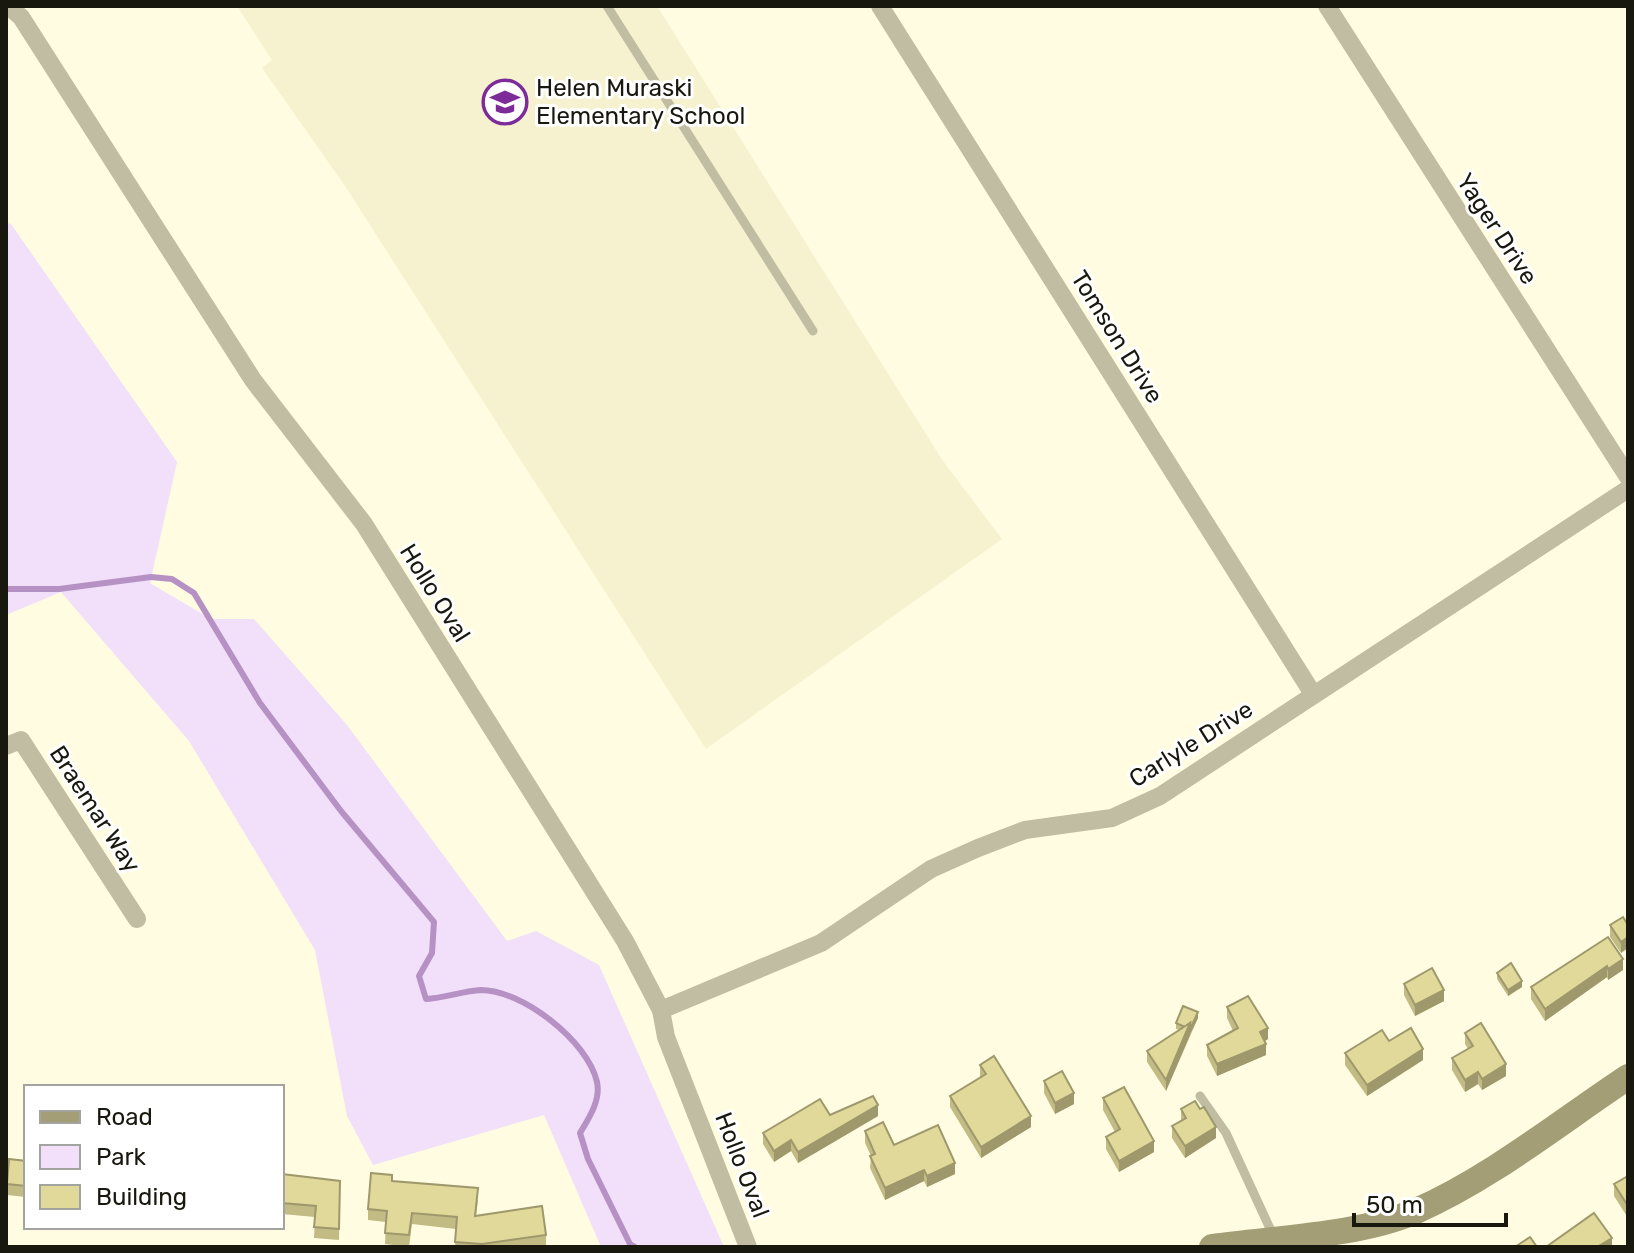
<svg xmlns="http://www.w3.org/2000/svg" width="1634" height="1253" font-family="Rubik,sans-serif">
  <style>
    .built { fill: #f6f2d0 }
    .green { fill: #f2dffa }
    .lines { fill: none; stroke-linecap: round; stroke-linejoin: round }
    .stream { stroke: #b692c4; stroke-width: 6 }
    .lane { stroke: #c0bda2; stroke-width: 9 }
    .street { stroke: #c0bda2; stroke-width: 18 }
    .secondary { stroke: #a39e76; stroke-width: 26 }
    .wall { fill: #c2bb84 }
    .shaded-wall { fill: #9e986c }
    .building { fill: #e1d99a; stroke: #9e986c; stroke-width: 2 }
    .labels { text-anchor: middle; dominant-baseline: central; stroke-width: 6; stroke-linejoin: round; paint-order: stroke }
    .poi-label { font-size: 24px; fill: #19180f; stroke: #fff; text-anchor: start }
    .street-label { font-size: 24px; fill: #19180f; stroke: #fff }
  </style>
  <rect width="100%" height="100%" fill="#fffce1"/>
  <path class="built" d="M 237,6 L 657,6 L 943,461 L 1002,539 L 706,749 L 343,183 L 262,68 L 272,60 Z"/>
  <path class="green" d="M 6,223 L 11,224 L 177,462 L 150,583 L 211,619 L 254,619 L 347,725 L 507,941 L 536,931 L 599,965 L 724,1247 L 601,1247 L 544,1115 L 373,1165 L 347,1116 L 315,950 L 189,741 L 61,592 L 6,615 Z"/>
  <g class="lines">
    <path class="stream" d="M 6,589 L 59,589 L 151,577 L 172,579 L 194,593 L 260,703 L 341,811 L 434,922 L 432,953 L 419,976 L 426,999 C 445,998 463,991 481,990 C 522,990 588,1041 597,1082 C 601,1100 589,1118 580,1133 L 588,1159 L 630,1244 L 635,1247"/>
    <g class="lane">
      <path d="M 607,6 L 813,331"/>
      <path d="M 1200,1096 L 1226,1133 L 1273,1235"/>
    </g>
    <g class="street">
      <path d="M 8,6 L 21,17 L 253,380 L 364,524 L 625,941 L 661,1010 L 666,1037 L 748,1247"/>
      <path d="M 880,6 L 1313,694"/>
      <path d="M 1327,6 L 1628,477"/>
      <path d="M 6,746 L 21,740 L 137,919"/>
      <path d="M 661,1010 L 821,943 L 931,869 L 978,848 L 1025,830 L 1112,818 L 1160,796 L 1628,489"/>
    </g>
    <path class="secondary" d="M 1212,1247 C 1275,1238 1358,1236 1416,1211 C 1491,1178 1560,1122 1628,1077"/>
  </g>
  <g class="wall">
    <path d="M 1623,917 L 1621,953 L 1610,937 L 1610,925 Z"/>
    <path d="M 1623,959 L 1623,970 L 1608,980 L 1607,977 L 1545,1021 L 1531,999 L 1531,987 Z"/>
    <path d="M 1497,973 L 1522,987 L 1508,996 L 1497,979 Z"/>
    <path d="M 1404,984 L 1444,1001 L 1415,1016 L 1404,995 Z"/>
    <path d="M 1227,1007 L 1268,1039 L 1265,1041 L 1266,1055 L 1217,1076 L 1207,1056 L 1207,1045 L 1233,1031 L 1227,1018 Z"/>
    <path d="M 1198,1018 L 1166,1091 L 1147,1062 L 1147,1051 L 1180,1030 L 1176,1029 L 1176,1023 Z"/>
    <path d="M 1465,1033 L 1506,1076 L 1482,1090 L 1478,1084 L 1465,1092 L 1452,1070 L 1452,1058 L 1468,1049 L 1465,1044 Z"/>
    <path d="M 1389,1041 L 1423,1060 L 1367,1096 L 1345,1065 L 1345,1053 Z"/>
    <path d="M 980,1065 L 1031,1127 L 981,1158 L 950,1107 L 950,1096 L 980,1077 Z"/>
    <path d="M 1044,1081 L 1074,1104 L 1055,1114 L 1044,1093 Z"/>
    <path d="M 1103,1098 L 1154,1152 L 1119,1172 L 1106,1149 L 1106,1137 L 1115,1132 L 1103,1110 Z"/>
    <path d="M 1181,1109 L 1216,1138 L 1185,1158 L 1172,1138 L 1172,1126 L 1181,1121 Z"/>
    <path d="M 830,1115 L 878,1116 L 798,1163 L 791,1151 L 774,1162 L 763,1144 L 763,1133 Z"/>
    <path d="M 865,1131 L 894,1145 L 955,1174 L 927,1187 L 924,1181 L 885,1200 L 870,1168 L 871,1156 L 865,1143 Z"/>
    <path d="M 26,1161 L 26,1197 L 7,1195 L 7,1184 Z"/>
    <path d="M 282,1174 L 340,1181 L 339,1240 L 314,1238 L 315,1217 L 282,1214 Z"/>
    <path d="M 1628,1176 L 1628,1218 L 1614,1196 L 1614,1184 Z"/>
    <path d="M 392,1181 L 478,1200 L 476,1216 L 546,1235 L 546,1246 L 455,1247 L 456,1229 L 412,1224 L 409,1247 L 385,1244 L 386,1222 L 368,1220 L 368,1209 Z"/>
    <path d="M 176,1227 L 200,1227 L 200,1229 Z"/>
  </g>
  <g class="shaded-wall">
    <path d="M 1628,937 L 1628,948 L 1621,953 L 1621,942 Z"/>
    <path d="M 1623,959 L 1623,970 L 1608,980 L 1608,969 Z"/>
    <path d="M 1607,966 L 1607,977 L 1545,1021 L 1545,1009 Z"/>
    <path d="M 1522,981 L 1522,987 L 1508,996 L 1508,990 Z"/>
    <path d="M 1444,990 L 1444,1001 L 1415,1016 L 1415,1005 Z"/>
    <path d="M 1198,1012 L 1198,1018 L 1190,1034 L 1190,1029 Z"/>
    <path d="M 1190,1023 L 1190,1035 L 1166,1091 L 1166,1080 Z"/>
    <path d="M 1268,1028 L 1268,1039 L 1260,1044 L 1260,1032 Z"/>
    <path d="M 1266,1044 L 1266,1055 L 1217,1076 L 1217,1064 Z"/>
    <path d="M 1423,1049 L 1423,1060 L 1367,1096 L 1367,1085 Z"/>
    <path d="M 1506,1064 L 1506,1076 L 1482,1090 L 1482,1079 Z"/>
    <path d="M 1478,1072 L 1478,1084 L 1465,1092 L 1465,1080 Z"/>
    <path d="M 1074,1093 L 1074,1104 L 1055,1114 L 1055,1103 Z"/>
    <path d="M 878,1105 L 878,1116 L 798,1163 L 798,1152 Z"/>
    <path d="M 1031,1116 L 1031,1127 L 981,1158 L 981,1147 Z"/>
    <path d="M 1216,1127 L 1216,1138 L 1185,1158 L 1185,1146 Z"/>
    <path d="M 791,1140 L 791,1151 L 774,1162 L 774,1151 Z"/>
    <path d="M 1154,1141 L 1154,1152 L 1119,1172 L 1119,1161 Z"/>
    <path d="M 955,1163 L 955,1174 L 927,1187 L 927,1176 Z"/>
    <path d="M 924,1170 L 924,1181 L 885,1200 L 885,1188 Z"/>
    <path d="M 1612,1238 L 1612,1247 L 1597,1247 Z"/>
  </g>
  <g class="building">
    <path d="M 1623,917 L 1628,925 L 1628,937 L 1621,942 L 1610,925 Z"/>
    <path d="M 1608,937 L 1623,959 L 1608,969 L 1607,966 L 1545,1009 L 1531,987 Z"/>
    <path d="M 1511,963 L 1522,981 L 1508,990 L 1497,973 Z"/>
    <path d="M 1432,968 L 1444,990 L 1415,1005 L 1404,984 Z"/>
    <path d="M 1248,996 L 1268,1028 L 1260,1032 L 1266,1044 L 1217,1064 L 1207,1045 L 1238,1028 L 1227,1007 Z"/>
    <path d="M 1183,1006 L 1198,1012 L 1190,1029 L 1190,1023 L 1185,1027 L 1176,1023 Z"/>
    <path d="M 1190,1023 L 1166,1080 L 1147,1051 Z"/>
    <path d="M 1481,1023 L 1506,1064 L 1482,1079 L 1478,1072 L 1465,1080 L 1452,1058 L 1473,1046 L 1465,1033 Z"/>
    <path d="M 1411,1028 L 1423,1049 L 1367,1085 L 1345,1053 L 1382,1030 L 1389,1041 Z"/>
    <path d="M 994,1056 L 1031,1116 L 981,1147 L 950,1096 L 986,1074 L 980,1065 Z"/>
    <path d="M 1062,1071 L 1074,1093 L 1055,1103 L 1044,1081 Z"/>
    <path d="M 1124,1087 L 1154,1141 L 1119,1161 L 1106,1137 L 1120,1129 L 1103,1098 Z"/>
    <path d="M 873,1096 L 878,1105 L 798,1152 L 791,1140 L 774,1151 L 763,1133 L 820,1099 L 830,1115 Z"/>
    <path d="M 1195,1101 L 1200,1109 L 1204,1107 L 1216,1127 L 1185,1146 L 1172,1126 L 1186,1118 L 1181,1109 Z"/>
    <path d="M 883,1122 L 894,1145 L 938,1125 L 955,1163 L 927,1176 L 924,1170 L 885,1188 L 870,1156 L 875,1154 L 865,1131 Z"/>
    <path d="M 9,1159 L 26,1161 L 26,1186 L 7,1184 Z"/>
    <path d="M 371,1173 L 392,1175 L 392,1181 L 478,1188 L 475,1216 L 542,1206 L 546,1235 L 482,1244 L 455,1242 L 457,1217 L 412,1213 L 409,1235 L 385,1233 L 387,1211 L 368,1209 Z"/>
    <path d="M 282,1174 L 340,1181 L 339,1229 L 314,1227 L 316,1206 L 282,1203 Z"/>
    <path d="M 1628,1176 L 1628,1206 L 1614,1184 Z"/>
    <path d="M 1594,1213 L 1612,1238 L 1597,1247 L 1546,1247 Z"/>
    <path d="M 1530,1237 L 1537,1247 L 1515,1247 Z"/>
  </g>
  <defs>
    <g id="school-ring" transform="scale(2.3)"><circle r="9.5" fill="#fff" stroke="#7e2b9a" stroke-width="1.5"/><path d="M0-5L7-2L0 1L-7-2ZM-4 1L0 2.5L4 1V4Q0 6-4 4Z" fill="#7e2b9a"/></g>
  </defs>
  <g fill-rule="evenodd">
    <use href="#school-ring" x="505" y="102"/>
  </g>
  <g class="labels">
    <g class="poi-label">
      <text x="536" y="88">Helen Muraski<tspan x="536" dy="28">Elementary School</tspan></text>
    </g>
    <g class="street-label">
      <text transform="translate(1497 229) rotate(57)">Yager Drive</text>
      <text transform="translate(1117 337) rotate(58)">Tomson Drive</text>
      <text transform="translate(435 593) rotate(58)">Hollo Oval</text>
      <text transform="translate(1191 744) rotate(-32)">Carlyle Drive</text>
      <text transform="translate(95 809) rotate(57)">Braemar Way</text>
      <text transform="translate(742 1165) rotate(69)">Hollo Oval</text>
    </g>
  </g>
  <rect width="1634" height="1253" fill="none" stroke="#19180f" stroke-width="16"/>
  <rect x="24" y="1085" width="260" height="144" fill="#ffffff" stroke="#a3a39f" stroke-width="2"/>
  <rect x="40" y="1111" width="40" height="12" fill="#a39e76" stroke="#a3a39f" stroke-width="2"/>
  <text x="96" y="1125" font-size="24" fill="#19180f">Road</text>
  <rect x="40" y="1145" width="40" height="24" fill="#f2dffa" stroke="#a3a39f" stroke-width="2"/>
  <text x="96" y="1165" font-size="24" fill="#19180f">Park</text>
  <rect x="40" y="1185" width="40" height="24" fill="#e1d99a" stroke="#a3a39f" stroke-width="2"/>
  <text x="96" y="1205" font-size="24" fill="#19180f">Building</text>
  <path d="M1354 1213v12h152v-12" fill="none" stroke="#19180f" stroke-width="4"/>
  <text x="1366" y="1213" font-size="24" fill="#19180f" stroke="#ffffff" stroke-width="6" paint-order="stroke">50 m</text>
</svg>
